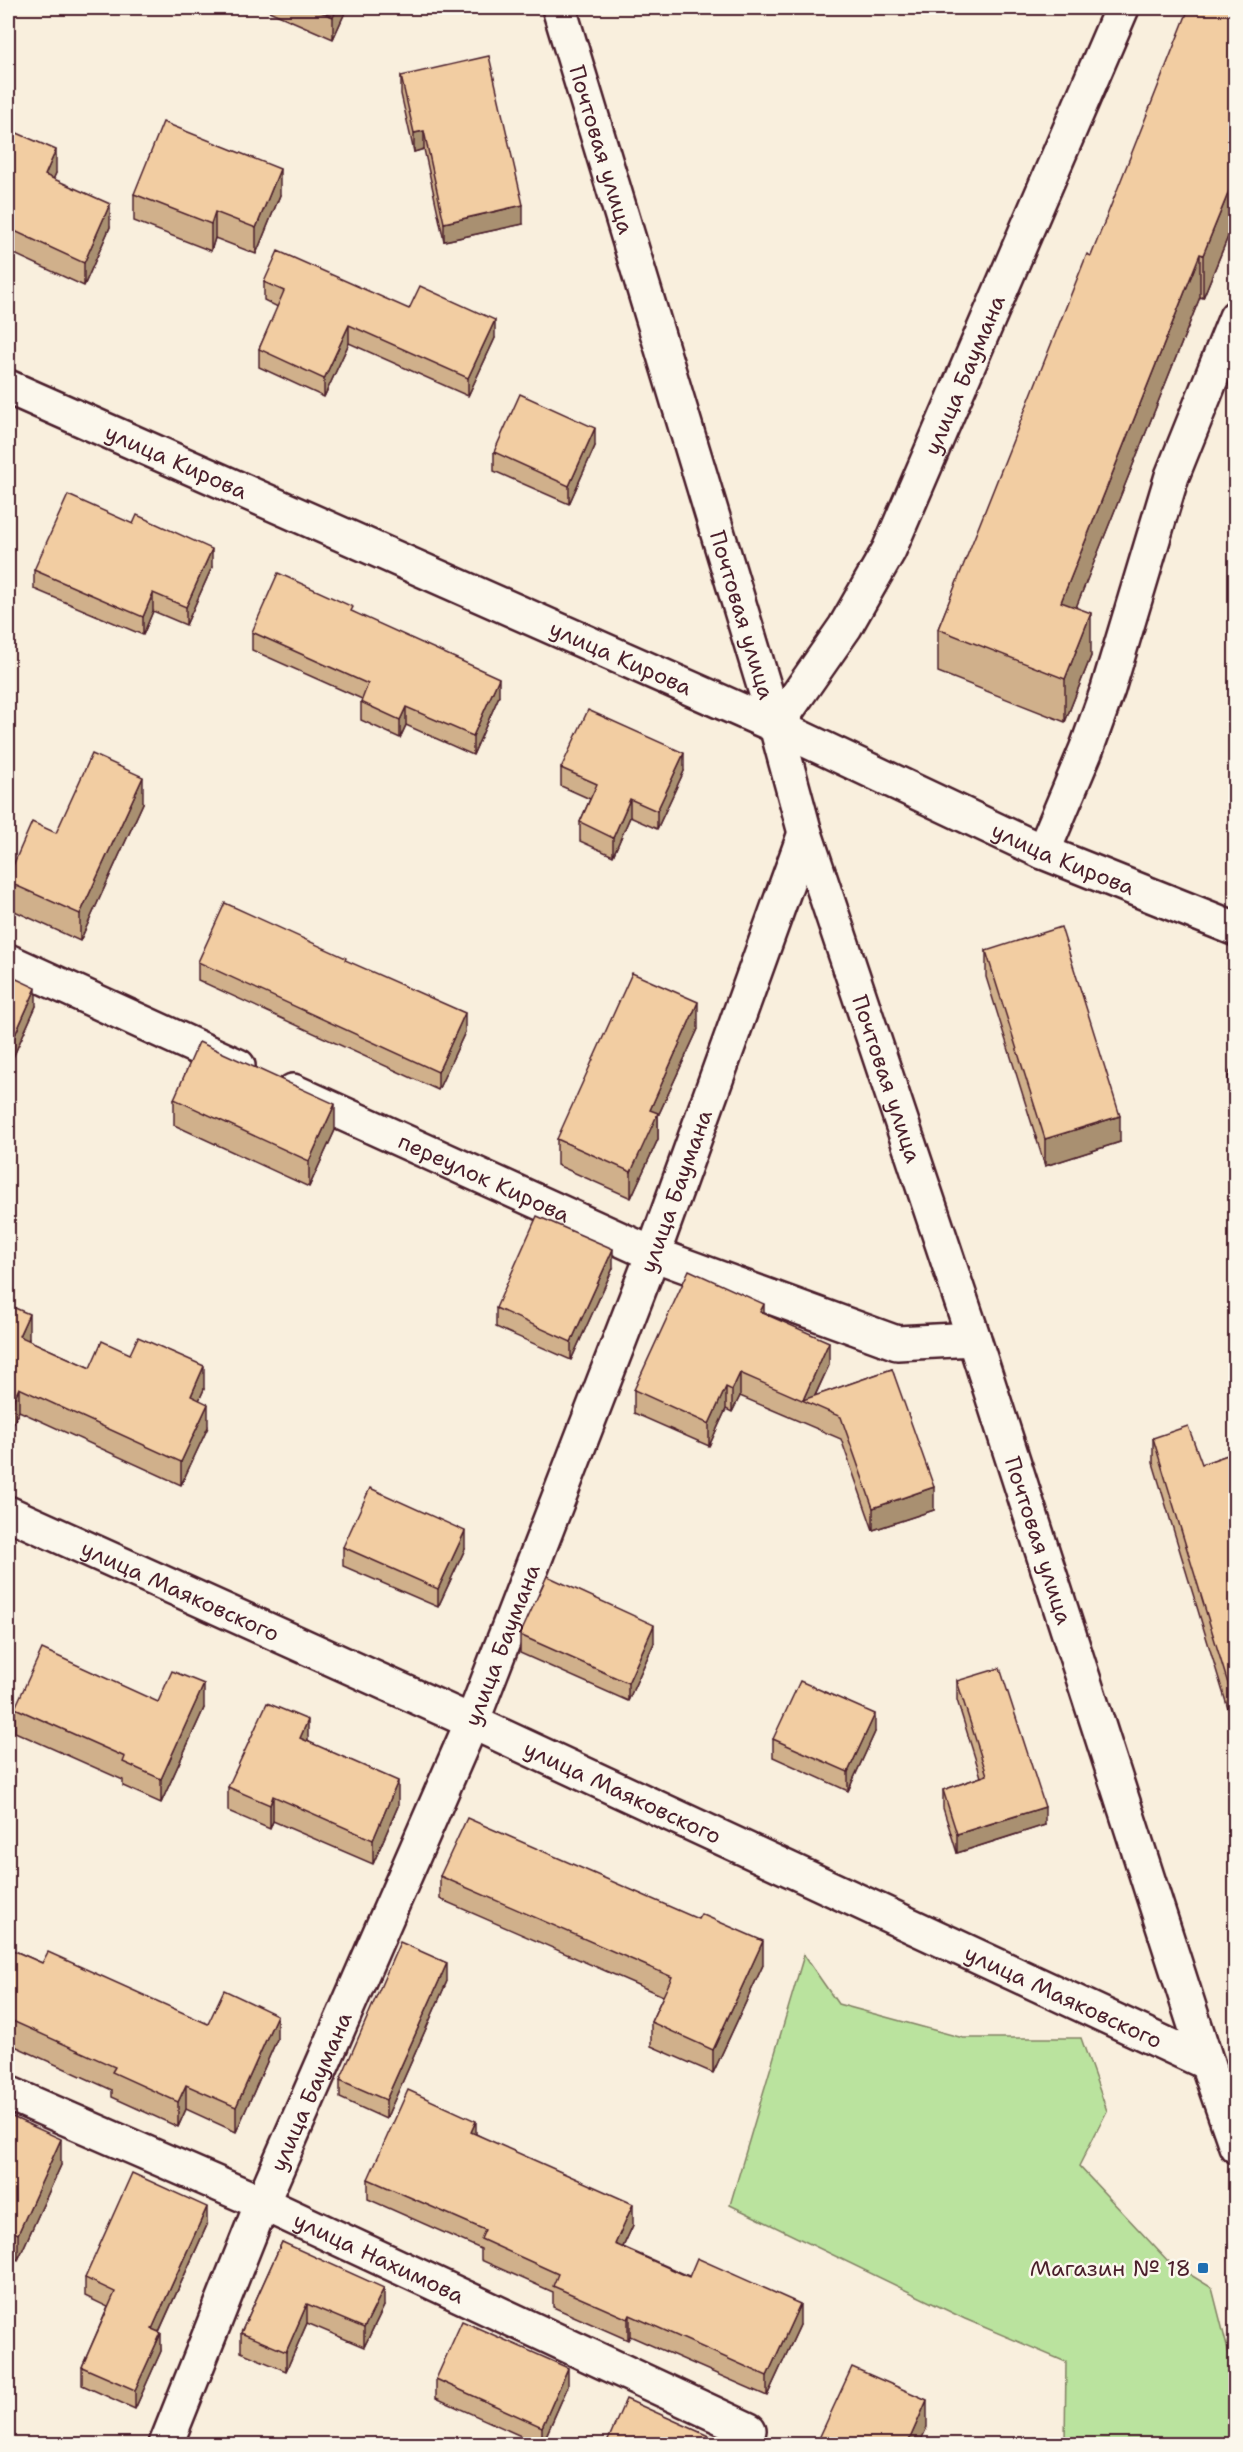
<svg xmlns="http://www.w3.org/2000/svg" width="1243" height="2452" font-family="'Shantell Sans',sans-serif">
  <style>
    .green { fill: #bae39e; stroke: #828164; stroke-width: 1.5 }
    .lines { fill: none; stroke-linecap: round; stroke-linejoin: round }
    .street-casing { stroke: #4a1f2b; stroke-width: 38 }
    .secondary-casing { stroke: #4a1f2b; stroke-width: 38 }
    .street { stroke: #fbf7ec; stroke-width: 33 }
    .secondary { stroke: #fbf7ec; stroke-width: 33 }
    .wall { fill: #d0b08b; stroke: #4a1f2b; stroke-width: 1.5 }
    .shaded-wall { fill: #a99071; stroke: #4a1f2b; stroke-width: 1.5 }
    .building { fill: #f2cda2; stroke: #4a1f2b; stroke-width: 1.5 }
    .poi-dot { fill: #1f6fb2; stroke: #fbf7ec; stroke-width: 2 }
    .labels { text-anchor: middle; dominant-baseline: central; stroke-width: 5; stroke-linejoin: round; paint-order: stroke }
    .street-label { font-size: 22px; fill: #4a1f2b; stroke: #fbf7ec }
    .poi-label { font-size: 22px; fill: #4a1f2b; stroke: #fbf7ec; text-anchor: end }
  </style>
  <rect width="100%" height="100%" fill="#f9efdd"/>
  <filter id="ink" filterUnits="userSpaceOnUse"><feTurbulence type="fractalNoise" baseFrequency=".0167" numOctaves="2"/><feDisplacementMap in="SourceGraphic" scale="12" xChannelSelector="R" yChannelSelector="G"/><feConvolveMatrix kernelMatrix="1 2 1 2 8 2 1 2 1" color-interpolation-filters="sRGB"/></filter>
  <g filter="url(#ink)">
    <path class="green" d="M 804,1955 L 838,2004 L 963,2038 L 1081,2038 L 1107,2111 L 1079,2166 L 1168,2261 L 1212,2288 L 1235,2378 L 1235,2444 L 1065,2444 L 1066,2362 L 965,2319 L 730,2205 Z"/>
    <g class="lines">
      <g class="street-casing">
        <g id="street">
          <path id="s1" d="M 8,387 L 776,726 L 1043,852 L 1236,929"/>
          <path id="s2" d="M 776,726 L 845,627 L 889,550 L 1122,8"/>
          <path d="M 1043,852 L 1086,750 L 1108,689 L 1172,476 L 1236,317"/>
          <path d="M 8,961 L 238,1066"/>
          <path id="s3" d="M 293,1091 L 653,1254 L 897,1343 L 974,1339"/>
          <path id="s4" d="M 8,1513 L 472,1722 L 1207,2063"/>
          <path id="s5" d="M 8,2093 L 262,2203 L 749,2430"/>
          <path id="s6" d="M 166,2444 L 262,2203 L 472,1722 L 653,1254 L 805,833"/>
        </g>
      </g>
      <g class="secondary-casing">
        <g id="secondary">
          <path id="s7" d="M 559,8 L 776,726 L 805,833 L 974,1339 L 1207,2063 L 1236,2146"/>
        </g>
      </g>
      <use href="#street" class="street"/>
      <use href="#secondary" class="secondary"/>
    </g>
    <g class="wall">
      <path d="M 262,8 L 347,8 L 333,39 Z"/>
      <path d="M 1236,8 L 1236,217 L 1203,298 L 1200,297 L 1076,607 L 1091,656 L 1065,722 L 938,672 L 938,629 L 1091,256 Z"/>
      <path d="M 401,76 L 523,224 L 444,241 L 424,149 L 414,152 L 401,94 Z"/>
      <path d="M 8,130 L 56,173 L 53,179 L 110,227 L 84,286 L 8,251 Z"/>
      <path d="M 134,194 L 280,195 L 256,254 L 215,238 L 211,251 L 134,221 Z"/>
      <path d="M 264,282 L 409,309 L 495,338 L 468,396 L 349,343 L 324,397 L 259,367 L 259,349 L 278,307 L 264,300 Z"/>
      <path d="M 595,446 L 569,504 L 494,471 L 494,452 Z"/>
      <path d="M 133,524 L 212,567 L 186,625 L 153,611 L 143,635 L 34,589 L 34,570 Z"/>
      <path d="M 353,612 L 499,696 L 473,755 L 406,725 L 400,738 L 361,720 L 361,702 L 362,699 L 252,650 L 252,632 Z"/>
      <path d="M 561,768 L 684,771 L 657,829 L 630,817 L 613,856 L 580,841 L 580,822 L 590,799 L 561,786 Z"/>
      <path d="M 143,803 L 80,941 L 8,908 L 8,877 L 56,833 Z"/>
      <path d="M 986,951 L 1120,1142 L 1045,1166 L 986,977 Z"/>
      <path d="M 198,962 L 465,1032 L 438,1090 L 198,980 Z"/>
      <path d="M 8,975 L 36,1006 L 10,1064 L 8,1063 Z"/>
      <path d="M 698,1029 L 658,1116 L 658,1139 L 631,1198 L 557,1165 L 557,1139 Z"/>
      <path d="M 1236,1060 L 1236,1105 L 1228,1102 L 1228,1076 Z"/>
      <path d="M 174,1099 L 335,1130 L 309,1187 L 174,1125 Z"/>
      <path d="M 613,1268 L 571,1360 L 496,1327 L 496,1308 Z"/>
      <path d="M 8,1305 L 29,1338 L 28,1340 L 90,1368 L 204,1389 L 199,1400 L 208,1427 L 181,1485 L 19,1411 L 12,1426 L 8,1424 Z"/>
      <path d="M 764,1314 L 829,1365 L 815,1396 L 892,1369 L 934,1510 L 873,1530 L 841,1439 L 740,1396 L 732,1412 L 726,1409 L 709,1446 L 634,1413 L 634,1390 Z"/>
      <path d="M 1153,1438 L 1202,1464 L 1236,1452 L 1236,1724 L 1233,1725 L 1153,1463 Z"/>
      <path d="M 343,1547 L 465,1549 L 438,1607 L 343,1566 Z"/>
      <path d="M 520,1635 L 654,1643 L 628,1701 L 520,1653 Z"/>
      <path d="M 957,1681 L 1045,1825 L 957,1853 L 943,1808 L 943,1790 L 981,1777 L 957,1700 Z"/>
      <path d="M 158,1702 L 204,1708 L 161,1803 L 123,1786 L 123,1780 L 15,1732 L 15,1708 Z"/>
      <path d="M 875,1732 L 848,1791 L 773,1757 L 773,1739 Z"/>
      <path d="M 308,1741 L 398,1806 L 373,1864 L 273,1821 L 270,1829 L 228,1811 L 228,1787 Z"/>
      <path d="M 1236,1776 L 1236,1815 L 1234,1810 L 1234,1777 Z"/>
      <path d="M 440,1876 L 763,1965 L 713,2073 L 651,2046 L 651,2022 L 663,1996 L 440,1899 Z"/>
      <path d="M 8,1948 L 42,1963 L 208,2024 L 277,2039 L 236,2132 L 186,2109 L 178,2127 L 112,2097 L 112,2090 L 8,2043 Z"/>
      <path d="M 447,1981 L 386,2119 L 340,2098 L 340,2080 Z"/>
      <path d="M 8,2115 L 61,2165 L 18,2260 L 8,2255 Z"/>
      <path d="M 476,2134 L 633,2225 L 623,2247 L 800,2325 L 767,2396 L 630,2336 L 628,2340 L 553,2307 L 553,2292 L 481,2260 L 481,2249 L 368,2199 L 368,2179 Z"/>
      <path d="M 207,2225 L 159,2332 L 161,2351 L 135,2409 L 82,2385 L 82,2367 L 108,2307 L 85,2296 L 85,2278 Z"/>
      <path d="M 282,2242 L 384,2306 L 364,2347 L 307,2323 L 286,2371 L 241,2352 L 241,2333 Z"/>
      <path d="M 436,2379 L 568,2386 L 542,2445 L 541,2445 L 436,2398 Z"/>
    </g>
    <g class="shaded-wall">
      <path d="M 338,8 L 347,8 L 333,39 L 333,17 Z"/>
      <path d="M 424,131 L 424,149 L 414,152 L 414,133 Z"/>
      <path d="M 56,150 L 56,173 L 45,198 L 45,175 Z"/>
      <path d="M 280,169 L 280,195 L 256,254 L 256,228 Z"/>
      <path d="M 1236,174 L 1236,217 L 1203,298 L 1203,255 Z"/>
      <path d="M 110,204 L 110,227 L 84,286 L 84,263 Z"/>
      <path d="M 523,205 L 523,224 L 444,241 L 444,223 Z"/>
      <path d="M 215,212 L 215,238 L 211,251 L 211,224 Z"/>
      <path d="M 1200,254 L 1200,297 L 1061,645 L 1061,602 Z"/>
      <path d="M 495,320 L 495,338 L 468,396 L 468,378 Z"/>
      <path d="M 349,325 L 349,343 L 324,397 L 324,379 Z"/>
      <path d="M 595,428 L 595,446 L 569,504 L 569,486 Z"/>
      <path d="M 212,549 L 212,567 L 186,625 L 186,607 Z"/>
      <path d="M 153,593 L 153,611 L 143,635 L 143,617 Z"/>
      <path d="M 1091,613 L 1091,656 L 1065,722 L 1065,679 Z"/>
      <path d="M 499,678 L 499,696 L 473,755 L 473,736 Z"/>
      <path d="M 406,707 L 406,725 L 400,738 L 400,720 Z"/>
      <path d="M 684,753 L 684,771 L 657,829 L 657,811 Z"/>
      <path d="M 143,777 L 143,803 L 80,941 L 80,914 Z"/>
      <path d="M 630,799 L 630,817 L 613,856 L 613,838 Z"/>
      <path d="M 36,988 L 36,1006 L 10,1064 L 10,1046 Z"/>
      <path d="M 698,1002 L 698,1029 L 658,1116 L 658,1139 L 631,1198 L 631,1172 L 650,1110 Z"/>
      <path d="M 465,1013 L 465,1032 L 438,1090 L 438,1072 Z"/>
      <path d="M 335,1104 L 335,1130 L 309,1187 L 309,1161 Z"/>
      <path d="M 1120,1116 L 1120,1142 L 1045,1166 L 1045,1139 Z"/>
      <path d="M 613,1249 L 613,1268 L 571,1360 L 571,1342 Z"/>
      <path d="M 764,1304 L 764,1326 L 760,1312 Z"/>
      <path d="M 29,1314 L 29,1338 L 19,1359 L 19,1336 Z"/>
      <path d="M 829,1342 L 829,1365 L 811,1404 L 803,1400 Z"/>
      <path d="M 204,1366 L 204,1389 L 191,1419 L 191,1396 Z"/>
      <path d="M 740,1373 L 740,1396 L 732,1412 L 732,1390 Z"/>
      <path d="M 726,1387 L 726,1409 L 709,1446 L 709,1424 Z"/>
      <path d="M 19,1388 L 19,1411 L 12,1426 L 12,1403 Z"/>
      <path d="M 208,1404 L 208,1427 L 181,1485 L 181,1462 Z"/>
      <path d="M 934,1487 L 934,1510 L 873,1530 L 873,1508 Z"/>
      <path d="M 465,1531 L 465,1549 L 438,1607 L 438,1589 Z"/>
      <path d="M 13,1601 L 13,1628 L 8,1641 L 8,1615 Z"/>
      <path d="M 654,1625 L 654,1643 L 628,1701 L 628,1683 Z"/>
      <path d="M 204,1684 L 204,1708 L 161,1803 L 161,1779 Z"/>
      <path d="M 1236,1699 L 1236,1724 L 1233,1725 L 1233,1700 Z"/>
      <path d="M 875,1714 L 875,1732 L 848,1791 L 848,1772 Z"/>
      <path d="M 308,1720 L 308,1745 L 300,1738 Z"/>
      <path d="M 398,1781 L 398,1806 L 373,1864 L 373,1840 Z"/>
      <path d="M 273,1796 L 273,1821 L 270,1829 L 270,1805 Z"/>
      <path d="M 1045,1807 L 1045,1825 L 957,1853 L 957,1834 Z"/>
      <path d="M 763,1941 L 763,1965 L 713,2073 L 713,2050 Z"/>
      <path d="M 447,1963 L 447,1981 L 386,2119 L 386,2100 Z"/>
      <path d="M 277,2015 L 277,2039 L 236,2132 L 236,2107 Z"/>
      <path d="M 186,2085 L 186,2109 L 178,2127 L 178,2102 Z"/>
      <path d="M 476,2121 L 476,2142 L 471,2132 Z"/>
      <path d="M 61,2139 L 61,2165 L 18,2260 L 18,2234 Z"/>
      <path d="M 633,2204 L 633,2225 L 615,2264 L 615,2244 Z"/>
      <path d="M 207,2207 L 207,2225 L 152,2347 L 152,2329 Z"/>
      <path d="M 384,2288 L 384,2306 L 364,2347 L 364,2328 Z"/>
      <path d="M 307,2304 L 307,2323 L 286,2371 L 286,2352 Z"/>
      <path d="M 800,2304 L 800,2325 L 767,2396 L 767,2376 Z"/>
      <path d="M 630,2315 L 630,2336 L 628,2340 L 628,2319 Z"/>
      <path d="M 161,2333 L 161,2351 L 135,2409 L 135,2390 Z"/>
      <path d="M 568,2368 L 568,2386 L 542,2445 L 542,2427 Z"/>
      <path d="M 927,2400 L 927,2427 L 919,2445 L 907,2445 Z"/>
    </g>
    <g class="building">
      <path d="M 311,8 L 338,8 L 333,17 Z"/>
      <path d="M 1189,8 L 1236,8 L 1236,174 L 1203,255 L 1200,254 L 1061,602 L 1091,613 L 1065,679 L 938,629 L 1087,254 L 1091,256 Z"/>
      <path d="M 489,56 L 523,205 L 444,223 L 424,131 L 414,133 L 401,76 Z"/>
      <path d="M 163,122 L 280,169 L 256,228 L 215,212 L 211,224 L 134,194 Z"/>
      <path d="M 8,129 L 56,150 L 45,175 L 110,204 L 84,263 L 8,228 Z"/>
      <path d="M 278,251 L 409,309 L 420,286 L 495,320 L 468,378 L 349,325 L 324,379 L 259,349 L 284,291 L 264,282 Z"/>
      <path d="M 520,394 L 595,428 L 569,486 L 494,452 Z"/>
      <path d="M 68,495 L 133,524 L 137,515 L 212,549 L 186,607 L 153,593 L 143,617 L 34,570 Z"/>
      <path d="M 278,573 L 353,607 L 351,611 L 499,678 L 473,736 L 406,707 L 400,720 L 361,702 L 368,684 L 252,632 Z"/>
      <path d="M 588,710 L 684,753 L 657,811 L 630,799 L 613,838 L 580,822 L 597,784 L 561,768 Z"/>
      <path d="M 92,754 L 143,777 L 80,914 L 8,882 L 8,877 L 32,822 L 56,833 Z"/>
      <path d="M 225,903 L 346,958 L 345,960 L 465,1013 L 438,1072 L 198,962 Z"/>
      <path d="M 1061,927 L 1120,1116 L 1045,1139 L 986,951 Z"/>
      <path d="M 632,973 L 698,1002 L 650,1110 L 658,1113 L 631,1172 L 557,1139 Z"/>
      <path d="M 8,975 L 36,988 L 10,1046 L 8,1045 Z"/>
      <path d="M 199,1042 L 335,1104 L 309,1161 L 174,1099 Z"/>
      <path d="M 1236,1060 L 1236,1079 L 1228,1076 Z"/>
      <path d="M 537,1216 L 613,1249 L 571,1342 L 496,1308 Z"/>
      <path d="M 689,1270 L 764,1304 L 760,1312 L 829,1342 L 803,1400 L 892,1369 L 934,1487 L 873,1508 L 841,1417 L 740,1373 L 732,1390 L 726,1387 L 709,1424 L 634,1390 Z"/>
      <path d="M 8,1305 L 29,1314 L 19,1336 L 90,1368 L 102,1341 L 130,1354 L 138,1337 L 204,1366 L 191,1396 L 208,1404 L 181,1462 L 19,1388 L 12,1403 L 8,1401 Z"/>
      <path d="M 1188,1426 L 1202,1464 L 1236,1452 L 1236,1699 L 1233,1700 L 1153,1438 Z"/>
      <path d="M 370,1488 L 465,1531 L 438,1589 L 343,1547 Z"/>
      <path d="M 547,1576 L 654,1625 L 628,1683 L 520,1635 Z"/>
      <path d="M 8,1599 L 13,1601 L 8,1615 Z"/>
      <path d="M 42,1649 L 158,1702 L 172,1671 L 204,1684 L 161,1779 L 123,1762 L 125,1757 L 15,1708 Z"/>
      <path d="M 1000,1668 L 1045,1807 L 957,1834 L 943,1790 L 987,1775 L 957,1681 Z"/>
      <path d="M 800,1681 L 875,1714 L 848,1772 L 773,1739 Z"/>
      <path d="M 267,1703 L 308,1720 L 300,1738 L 398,1781 L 373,1840 L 273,1796 L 270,1805 L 228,1787 Z"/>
      <path d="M 467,1818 L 698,1919 L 701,1914 L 763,1941 L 713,2050 L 651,2022 L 672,1977 L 440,1876 Z"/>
      <path d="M 400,1942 L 447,1963 L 386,2100 L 340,2080 Z"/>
      <path d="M 8,1948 L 42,1963 L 48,1952 L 208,2024 L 224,1990 L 277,2015 L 236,2107 L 186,2085 L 178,2102 L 112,2072 L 115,2067 L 8,2019 Z"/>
      <path d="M 408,2090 L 476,2121 L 471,2132 L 633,2204 L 615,2244 L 689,2277 L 697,2258 L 800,2304 L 767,2376 L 630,2315 L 628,2319 L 553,2286 L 558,2274 L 481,2239 L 485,2230 L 368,2179 Z"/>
      <path d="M 8,2115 L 61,2139 L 18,2234 L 8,2229 Z"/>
      <path d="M 132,2173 L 207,2207 L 152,2329 L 161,2333 L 135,2390 L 82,2367 L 115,2292 L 85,2278 Z"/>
      <path d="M 282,2242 L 384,2288 L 364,2328 L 307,2304 L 286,2352 L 241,2333 Z"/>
      <path d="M 462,2321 L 568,2368 L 542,2427 L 436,2379 Z"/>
      <path d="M 852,2367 L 927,2400 L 907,2445 L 816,2445 Z"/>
      <path d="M 626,2399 L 713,2438 L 710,2445 L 606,2445 Z"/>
    </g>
  </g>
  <rect class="poi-dot" x="1197" y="2262" width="12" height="12" rx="3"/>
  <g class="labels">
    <g class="street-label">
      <text stroke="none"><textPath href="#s7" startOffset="148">Почтовая улица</textPath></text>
      <text stroke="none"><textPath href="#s2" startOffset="400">улица Баумана</textPath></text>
      <text stroke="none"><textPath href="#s1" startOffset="184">улица Кирова</textPath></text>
      <text stroke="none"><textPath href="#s7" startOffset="634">Почтовая улица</textPath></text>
      <text stroke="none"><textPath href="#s1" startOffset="670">улица Кирова</textPath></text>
      <text stroke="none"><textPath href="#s1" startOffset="1156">улица Кирова</textPath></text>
      <text stroke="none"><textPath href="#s7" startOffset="1120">Почтовая улица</textPath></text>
      <text stroke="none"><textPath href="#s3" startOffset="210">переулок Кирова</textPath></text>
      <text stroke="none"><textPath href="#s6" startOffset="1353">улица Баумана</textPath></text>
      <text stroke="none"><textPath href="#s7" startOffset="1606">Почтовая улица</textPath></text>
      <text stroke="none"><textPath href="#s4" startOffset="189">улица Маяковского</textPath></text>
      <text stroke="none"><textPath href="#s6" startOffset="867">улица Баумана</textPath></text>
      <text stroke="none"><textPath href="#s4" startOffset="675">улица Маяковского</textPath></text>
      <text stroke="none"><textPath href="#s4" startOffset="1161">улица Маяковского</textPath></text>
      <text stroke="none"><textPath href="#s6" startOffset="381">улица Баумана</textPath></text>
      <text stroke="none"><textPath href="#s5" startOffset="406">улица Нахимова</textPath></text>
    </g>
    <g class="poi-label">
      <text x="1191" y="2268">Магазин № 18</text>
    </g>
  </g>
  <rect width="1243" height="2452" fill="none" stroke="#fbf7ec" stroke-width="30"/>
  <rect x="15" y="15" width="1213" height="2422" fill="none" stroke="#4a1f2b" stroke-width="2" filter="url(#ink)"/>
</svg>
